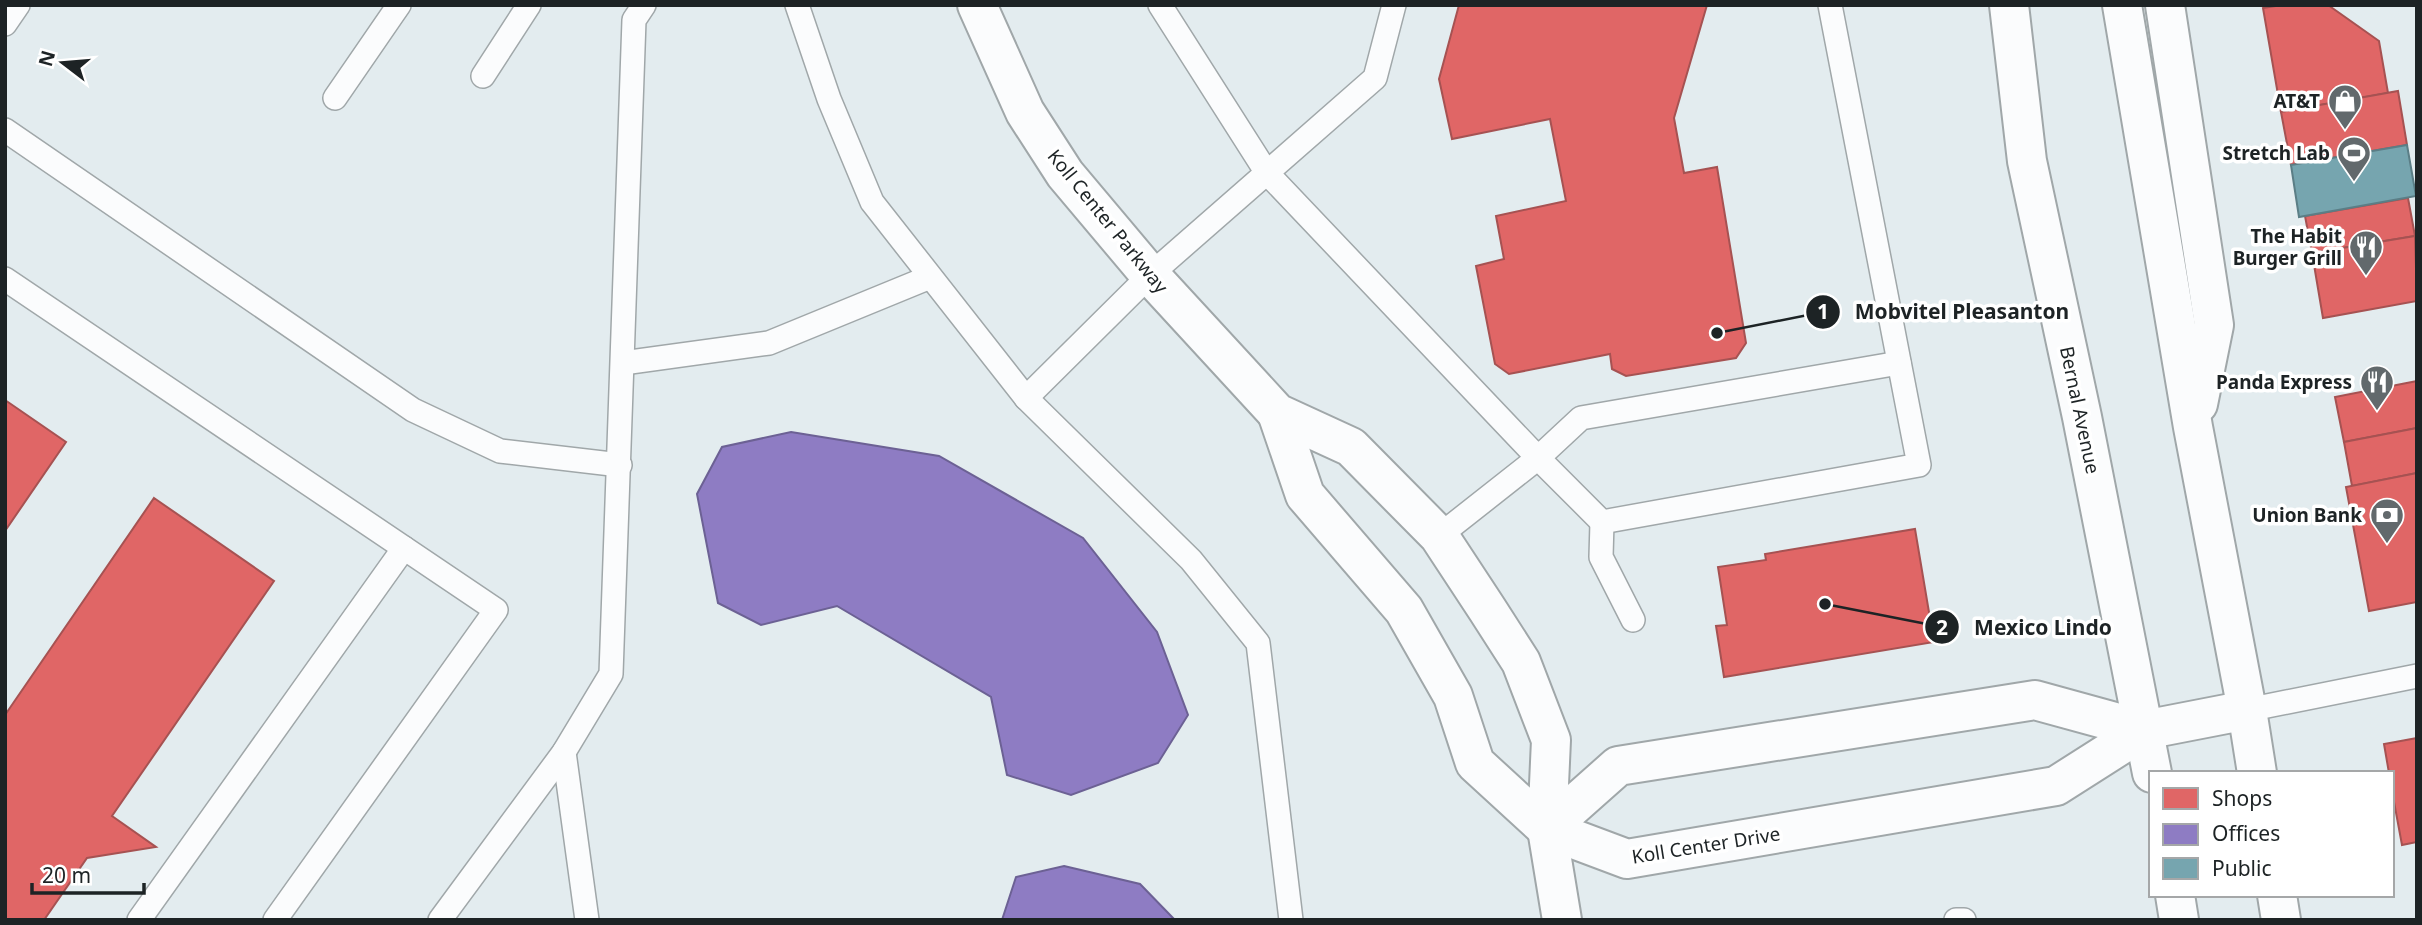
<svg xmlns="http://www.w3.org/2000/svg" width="2422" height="925" font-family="'Noto Sans',sans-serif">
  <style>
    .shops { fill: #e06666; stroke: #a65252; stroke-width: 2 }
    .offices { fill: #8e7cc3; stroke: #6c6194; stroke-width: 2 }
    .public { fill: #76a5af; stroke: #5b7e86; stroke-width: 2 }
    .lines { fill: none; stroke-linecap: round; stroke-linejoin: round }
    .service-casing { stroke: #a0a7a9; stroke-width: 26 }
    .minor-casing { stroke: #a0a7a9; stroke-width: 42 }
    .secondary-casing { stroke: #a0a7a9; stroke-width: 42 }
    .service { stroke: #fbfcfd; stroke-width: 23 }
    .minor { stroke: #fbfcfd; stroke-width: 38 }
    .secondary { stroke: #fbfcfd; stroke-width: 38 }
    .labels { text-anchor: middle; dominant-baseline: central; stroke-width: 7; stroke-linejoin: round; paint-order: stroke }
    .poi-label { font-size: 19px; font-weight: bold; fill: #1d2325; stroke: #fff; text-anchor: end }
    .street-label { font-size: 19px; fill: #1d2325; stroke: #fff }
    .leader { fill: none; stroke: #1d2325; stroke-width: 2.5 }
    .callout-dot { fill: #1d2325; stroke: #fff; stroke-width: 2.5 }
    .mark-label { font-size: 21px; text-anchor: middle; font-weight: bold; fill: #fff }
    .callout-label { font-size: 21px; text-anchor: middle; font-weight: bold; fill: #1d2325; stroke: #fff; stroke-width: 7; stroke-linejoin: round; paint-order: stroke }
  </style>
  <rect width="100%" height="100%" fill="#e3ecef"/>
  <g class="shops">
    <path d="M 1459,5 L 1707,5 L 1674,118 L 1684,173 L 1717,167 L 1746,343 L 1736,358 L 1626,376 L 1612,369 L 1610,354 L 1509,374 L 1495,364 L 1476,266 L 1504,259 L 1496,216 L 1566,201 L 1550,119 L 1452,139 L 1439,79 Z"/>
    <path d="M 2282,5 L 2328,5 L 2379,41 L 2388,93 L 2281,112 L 2263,8 Z"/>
    <path d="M 2398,91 L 2407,145 L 2291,165 L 2281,112 Z"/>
    <path d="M 2408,198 L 2415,236 L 2312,253 L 2305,216 Z"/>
    <path d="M 2415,236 L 2417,301 L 2323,318 L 2312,253 Z"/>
    <path d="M 2417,381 L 2417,428 L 2344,442 L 2335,397 Z"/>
    <path d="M 5,400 L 66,442 L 5,531 Z"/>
    <path d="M 2417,428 L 2417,473 L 2352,486 L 2344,442 Z"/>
    <path d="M 2417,473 L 2417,602 L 2369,611 L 2346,487 Z"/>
    <path d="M 154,498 L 274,581 L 112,816 L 156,847 L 87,858 L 44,920 L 5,920 L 5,715 Z"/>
    <path d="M 1915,529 L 1934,642 L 1724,677 L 1716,626 L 1727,625 L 1718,567 L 1766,560 L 1765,554 Z"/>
    <path d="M 2417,738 L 2417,842 L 2402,845 L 2392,791 L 2392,773 L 2389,773 L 2384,744 Z"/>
  </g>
  <g class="offices">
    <path d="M 791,432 L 939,456 L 1083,538 L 1157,632 L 1188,715 L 1158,763 L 1071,795 L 1007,775 L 991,697 L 837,606 L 761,625 L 718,603 L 697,494 L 722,447 Z"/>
    <path d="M 1064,866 L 1140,884 L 1175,920 L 1002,920 L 1016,877 Z"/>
  </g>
  <path class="public" d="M 2407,145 L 2416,196 L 2299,217 L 2291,165 Z"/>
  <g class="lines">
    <g class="service-casing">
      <g id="service">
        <path d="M 797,5 L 829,99 L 872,202 L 1026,398 L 1191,560 L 1258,643 L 1291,920"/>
        <path d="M 1160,5 L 1267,173 L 1538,458 L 1581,418 L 1899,363"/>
        <path d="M 5,24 L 18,5"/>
        <path d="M 483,76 L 529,5"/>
        <path d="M 335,98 L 399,5"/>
        <path d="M 5,130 L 413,410 L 500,451 L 620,465"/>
        <path d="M 5,279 L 496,610 L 275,920"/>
        <path d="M 623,363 L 769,343 L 930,277"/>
        <path d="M 1026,398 L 1150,275 L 1375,78 L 1394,5"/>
        <path d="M 1602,522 L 1601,557 L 1633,620"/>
        <path d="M 1439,536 L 1538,458 L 1602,522 L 1919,465 L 1830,5"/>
        <path d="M 2247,710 L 2417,676"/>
        <path d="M 564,752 L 587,920"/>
        <path d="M 139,920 L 404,548"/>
        <path d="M 440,920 L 564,752 L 611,674 L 634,20 L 644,5"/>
        <path d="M 1956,920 L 1964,920"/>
      </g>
    </g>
    <g class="minor-casing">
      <g id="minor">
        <path d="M 977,5 L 1025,112 L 1065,174 L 1150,275 L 1277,413 L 1351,447 L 1439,536 L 1487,609 L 1521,662 L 1551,740 L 1547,829 L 1562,920"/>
        <path d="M 1277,413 L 1305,495 L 1404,610 L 1453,696 L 1475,763 L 1547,829 L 1627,859 L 2056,786 L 2144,730 L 2247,710"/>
        <path d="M 1547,829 L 1618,766 L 2035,700 L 2144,730"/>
      </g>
    </g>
    <g class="secondary-casing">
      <g id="secondary">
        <path d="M 2009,5 L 2027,161 L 2082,417 L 2152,773"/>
        <path d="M 2122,5 L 2193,427 L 2247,710 L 2257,773"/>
        <path d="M 2165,5 L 2214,325 L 2198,404"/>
        <path d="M 2175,895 L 2179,920"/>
        <path d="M 2277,895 L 2281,920"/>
      </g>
    </g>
    <use href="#service" class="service"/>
    <use href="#minor" class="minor"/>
    <use href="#secondary" class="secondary"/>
  </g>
  <defs>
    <g id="shop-pin" transform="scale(1.75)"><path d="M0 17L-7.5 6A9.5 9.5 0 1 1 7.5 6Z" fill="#62696c" stroke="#fff"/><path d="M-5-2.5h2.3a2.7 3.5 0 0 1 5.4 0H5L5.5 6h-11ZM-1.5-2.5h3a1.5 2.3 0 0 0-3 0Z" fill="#fff"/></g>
    <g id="stadium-pin" transform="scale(1.75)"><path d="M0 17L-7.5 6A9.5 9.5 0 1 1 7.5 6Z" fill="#62696c" stroke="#fff"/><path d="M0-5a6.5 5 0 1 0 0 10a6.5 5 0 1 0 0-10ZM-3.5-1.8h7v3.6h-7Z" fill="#fff"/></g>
    <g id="restaurant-pin" transform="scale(1.75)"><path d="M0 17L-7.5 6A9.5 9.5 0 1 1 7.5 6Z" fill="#62696c" stroke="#fff"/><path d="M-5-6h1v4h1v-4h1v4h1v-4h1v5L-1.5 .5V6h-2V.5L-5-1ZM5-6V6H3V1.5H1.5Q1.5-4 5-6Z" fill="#fff"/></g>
    <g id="bank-pin" transform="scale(1.75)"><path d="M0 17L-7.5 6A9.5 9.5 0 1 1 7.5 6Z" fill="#62696c" stroke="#fff"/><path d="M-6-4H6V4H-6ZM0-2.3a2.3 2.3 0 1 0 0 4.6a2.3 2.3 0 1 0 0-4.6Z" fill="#fff"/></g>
  </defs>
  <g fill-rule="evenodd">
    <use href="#shop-pin" x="2345" y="101"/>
    <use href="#stadium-pin" x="2354" y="153"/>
    <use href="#restaurant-pin" x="2366" y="247"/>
    <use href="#restaurant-pin" x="2377" y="382"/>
    <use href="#bank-pin" x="2387" y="515"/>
  </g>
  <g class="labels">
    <g class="poi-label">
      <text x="2320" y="101">AT&amp;T</text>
      <text x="2330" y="153">Stretch Lab</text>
      <text x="2342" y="236">The Habit<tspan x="2342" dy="22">Burger Grill</tspan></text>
      <text x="2352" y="382">Panda Express</text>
      <text x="2362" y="515">Union Bank</text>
    </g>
    <g class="street-label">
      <text transform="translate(1108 221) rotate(51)">Koll Center Parkway</text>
      <text transform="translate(2080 410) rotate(78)">Bernal Avenue</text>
      <text transform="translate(1706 845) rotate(-9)">Koll Center Drive</text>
    </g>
  </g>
  <path class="leader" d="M1717 333L1823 312M1825 604L1942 627"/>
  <g class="callout-dot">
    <circle cx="1717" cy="333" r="7"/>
    <circle cx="1825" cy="604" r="7"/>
    <circle cx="1823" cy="312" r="18"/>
    <circle cx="1942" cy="627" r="18"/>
  </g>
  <g class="mark-label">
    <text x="1823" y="319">1</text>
    <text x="1942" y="635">2</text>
  </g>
  <g class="callout-label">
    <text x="1962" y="319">Mobvitel Pleasanton</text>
    <text x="2043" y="635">Mexico Lindo</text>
  </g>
  <rect width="2422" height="925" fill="none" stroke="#1d2325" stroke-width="14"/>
  <rect x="2149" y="771" width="245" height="126" fill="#ffffff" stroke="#a5a7a8" stroke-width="2"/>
  <rect x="2163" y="788" width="35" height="21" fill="#e06666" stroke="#a5a7a8" stroke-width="2"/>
  <text x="2212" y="806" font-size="21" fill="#1d2325">Shops</text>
  <rect x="2163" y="824" width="35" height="21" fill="#8e7cc3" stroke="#a5a7a8" stroke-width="2"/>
  <text x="2212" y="841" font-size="21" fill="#1d2325">Offices</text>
  <rect x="2163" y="858" width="35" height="21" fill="#76a5af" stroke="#a5a7a8" stroke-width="2"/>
  <text x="2212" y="876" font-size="21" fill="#1d2325">Public</text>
  <g transform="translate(63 63) rotate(286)" stroke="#ffffff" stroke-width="5" paint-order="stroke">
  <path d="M0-5L12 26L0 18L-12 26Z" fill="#1d2325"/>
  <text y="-10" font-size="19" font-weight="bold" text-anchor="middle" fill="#1d2325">N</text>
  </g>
  <path d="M32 883v10h112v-10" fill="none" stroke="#1d2325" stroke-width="3.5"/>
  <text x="42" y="883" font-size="21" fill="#1d2325" stroke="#ffffff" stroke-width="5" paint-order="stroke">20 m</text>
</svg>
